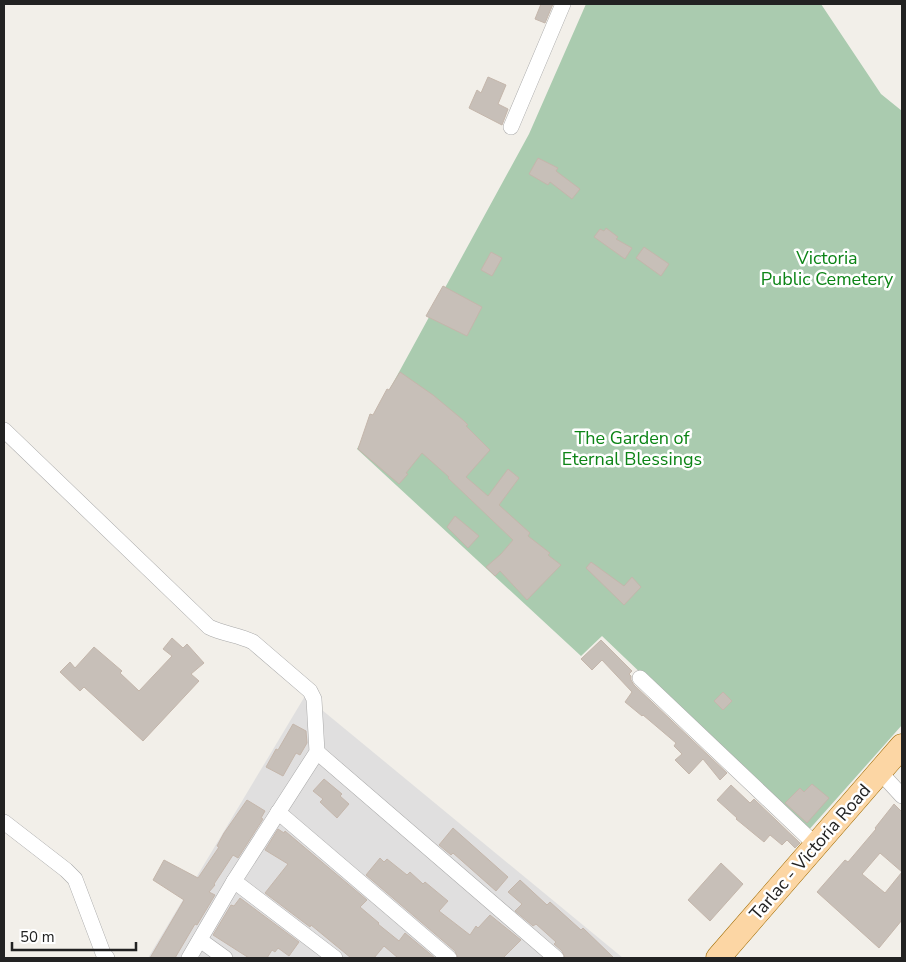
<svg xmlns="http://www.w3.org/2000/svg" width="906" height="962" font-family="'Nunito Sans',sans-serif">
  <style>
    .residential { fill: #e0dfdf }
    .cemetery { fill: #aacbaf }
    .building { fill: #c7bfb8; stroke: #c4b6ab }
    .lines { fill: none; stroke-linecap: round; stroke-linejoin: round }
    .minor-casing { stroke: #a9a9a9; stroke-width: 16 }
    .primary-casing { stroke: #a06b00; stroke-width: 25 }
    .minor { stroke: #fff; stroke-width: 15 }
    .primary { stroke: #fcd6a4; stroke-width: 24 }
    .labels { text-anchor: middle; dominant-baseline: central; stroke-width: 5; stroke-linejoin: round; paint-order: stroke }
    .park-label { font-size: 18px; fill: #0c8416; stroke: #fff }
    .street-label { font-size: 18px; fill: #222; stroke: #fff }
  </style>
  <rect width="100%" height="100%" fill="#f2efe9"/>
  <path class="residential" d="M 305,696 L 623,958 L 148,958 Z"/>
  <path class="cemetery" d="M 586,4 L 821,4 L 881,94 L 902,111 L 902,725 L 807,832 L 602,636 L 581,656 L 357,449 L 529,134 Z"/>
  <g class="building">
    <path d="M 541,4 L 553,4 L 545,23 L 535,19 Z"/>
    <path d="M 488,77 L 506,85 L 498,104 L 508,109 L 502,125 L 469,108 L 477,90 L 481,93 Z"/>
    <path d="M 538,158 L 558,168 L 556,171 L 580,189 L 572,199 L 550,182 L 548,185 L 529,174 Z"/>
    <path d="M 606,228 L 618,237 L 616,239 L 632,248 L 625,259 L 594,237 L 600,229 L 604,231 Z"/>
    <path d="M 644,247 L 669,264 L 661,276 L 636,258 Z"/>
    <path d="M 491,252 L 502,258 L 492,276 L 481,270 Z"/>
    <path d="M 443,286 L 482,307 L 467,336 L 426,316 Z"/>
    <path d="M 400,372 L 433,395 L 463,420 L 468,425 L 466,426 L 490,450 L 466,477 L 488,496 L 508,469 L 519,478 L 499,505 L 530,533 L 528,536 L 550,553 L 548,555 L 561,565 L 527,600 L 500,571 L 495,576 L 486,567 L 501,554 L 513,540 L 448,478 L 449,477 L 422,453 L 406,473 L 408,474 L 399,484 L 358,449 L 370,414 L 373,415 L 387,389 L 389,390 Z"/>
    <path d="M 455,516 L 479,536 L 468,548 L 447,527 Z"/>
    <path d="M 591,562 L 624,586 L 632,577 L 641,587 L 624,605 L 586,568 Z"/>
    <path d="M 172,638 L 183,648 L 187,644 L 204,663 L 191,674 L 199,681 L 143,741 L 84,687 L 80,691 L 60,672 L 70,662 L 75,668 L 94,647 L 122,671 L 120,673 L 139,691 L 172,656 L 163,649 Z"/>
    <path d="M 601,640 L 632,671 L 629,674 L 631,676 L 631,680 L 634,685 L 727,773 L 720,780 L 703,759 L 689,774 L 675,760 L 682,754 L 674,746 L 676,743 L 643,715 L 642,716 L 625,702 L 632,692 L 602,660 L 592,670 L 581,659 Z"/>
    <path d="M 723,692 L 732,701 L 723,710 L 714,701 Z"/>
    <path d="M 293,724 L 306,731 L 307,743 L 300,755 L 296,753 L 283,776 L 266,767 L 276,749 L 278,750 Z"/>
    <path d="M 324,779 L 342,794 L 340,796 L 349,804 L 337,818 L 320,802 L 323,799 L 313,791 Z"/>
    <path d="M 812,784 L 829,798 L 807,823 L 785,803 L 800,788 L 804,792 Z"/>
    <path d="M 731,785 L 750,803 L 754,799 L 800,843 L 795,848 L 787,840 L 782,845 L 770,835 L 764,842 L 736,819 L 737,818 L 717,800 Z"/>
    <path d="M 247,800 L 265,811 L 261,818 L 263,819 L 238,858 L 233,855 L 214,884 L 215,885 L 209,892 L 215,895 L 197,925 L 195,924 L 175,958 L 150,958 L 184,900 L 153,880 L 164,860 L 198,878 L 219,847 L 217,846 L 224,833 Z"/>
    <path d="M 894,804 L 902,812 L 902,872 L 880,853 L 862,874 L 885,893 L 902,872 L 902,920 L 879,948 L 817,892 L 845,860 L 848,862 L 876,829 L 875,828 Z"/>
    <path d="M 453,828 L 508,877 L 496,891 L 453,853 L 451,855 L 439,845 Z"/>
    <path d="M 278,829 L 284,833 L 285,831 L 367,900 L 360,907 L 379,923 L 378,924 L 399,941 L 405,933 L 435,958 L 398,958 L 384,946 L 374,958 L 351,958 L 311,925 L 310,927 L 265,893 L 288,864 L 265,850 Z"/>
    <path d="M 380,858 L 384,862 L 387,859 L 407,875 L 410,872 L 423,884 L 425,882 L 448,901 L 439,911 L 470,935 L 476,926 L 478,928 L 490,915 L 521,940 L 503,958 L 458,958 L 455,951 L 366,875 Z"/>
    <path d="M 721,863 L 743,884 L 710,921 L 688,900 Z"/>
    <path d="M 520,880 L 547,905 L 550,902 L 581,930 L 583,928 L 614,958 L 565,958 L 562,951 L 554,944 L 556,942 L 536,924 L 533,926 L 515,911 L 522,904 L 508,892 Z"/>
    <path d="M 240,898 L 299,942 L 289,956 L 278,948 L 275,952 L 272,950 L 267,958 L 249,958 L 213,935 L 231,905 L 234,906 Z"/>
  </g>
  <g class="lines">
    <g class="minor-casing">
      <g id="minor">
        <path d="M 511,127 L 563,4"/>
        <path d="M 4,430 L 209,627 C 223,634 239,635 253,642 L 310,691 L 314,699 L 317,752 L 234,881 L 189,958"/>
        <path d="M 640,678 L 816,845"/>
        <path d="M 317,752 L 556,958"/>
        <path d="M 879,771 L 902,796"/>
        <path d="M 278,812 L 449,958"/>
        <path d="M 4,822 L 66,870 L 75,879 L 103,953 L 107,958"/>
        <path d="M 234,881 L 335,958"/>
        <path d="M 200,940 L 225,958"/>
      </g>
    </g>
    <g class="primary-casing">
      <path id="primary" d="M 718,958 L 902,746"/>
    </g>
    <use href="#minor" class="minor"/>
    <use href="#primary" class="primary"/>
  </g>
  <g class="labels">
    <g class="park-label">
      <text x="827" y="258">Victoria<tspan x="827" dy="21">Public Cemetery</tspan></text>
      <text x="632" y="438">The Garden of<tspan x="632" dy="21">Eternal Blessings</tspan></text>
    </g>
    <g class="street-label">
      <text transform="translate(810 852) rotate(-49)">Tarlac - Victoria Road</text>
    </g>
  </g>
  <rect width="906" height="962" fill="none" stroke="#222222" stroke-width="10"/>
  <path d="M12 942v8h124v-8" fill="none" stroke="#222222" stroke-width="2.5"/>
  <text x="20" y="942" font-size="15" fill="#222222" stroke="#ffffff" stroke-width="4" paint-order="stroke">50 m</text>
</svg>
